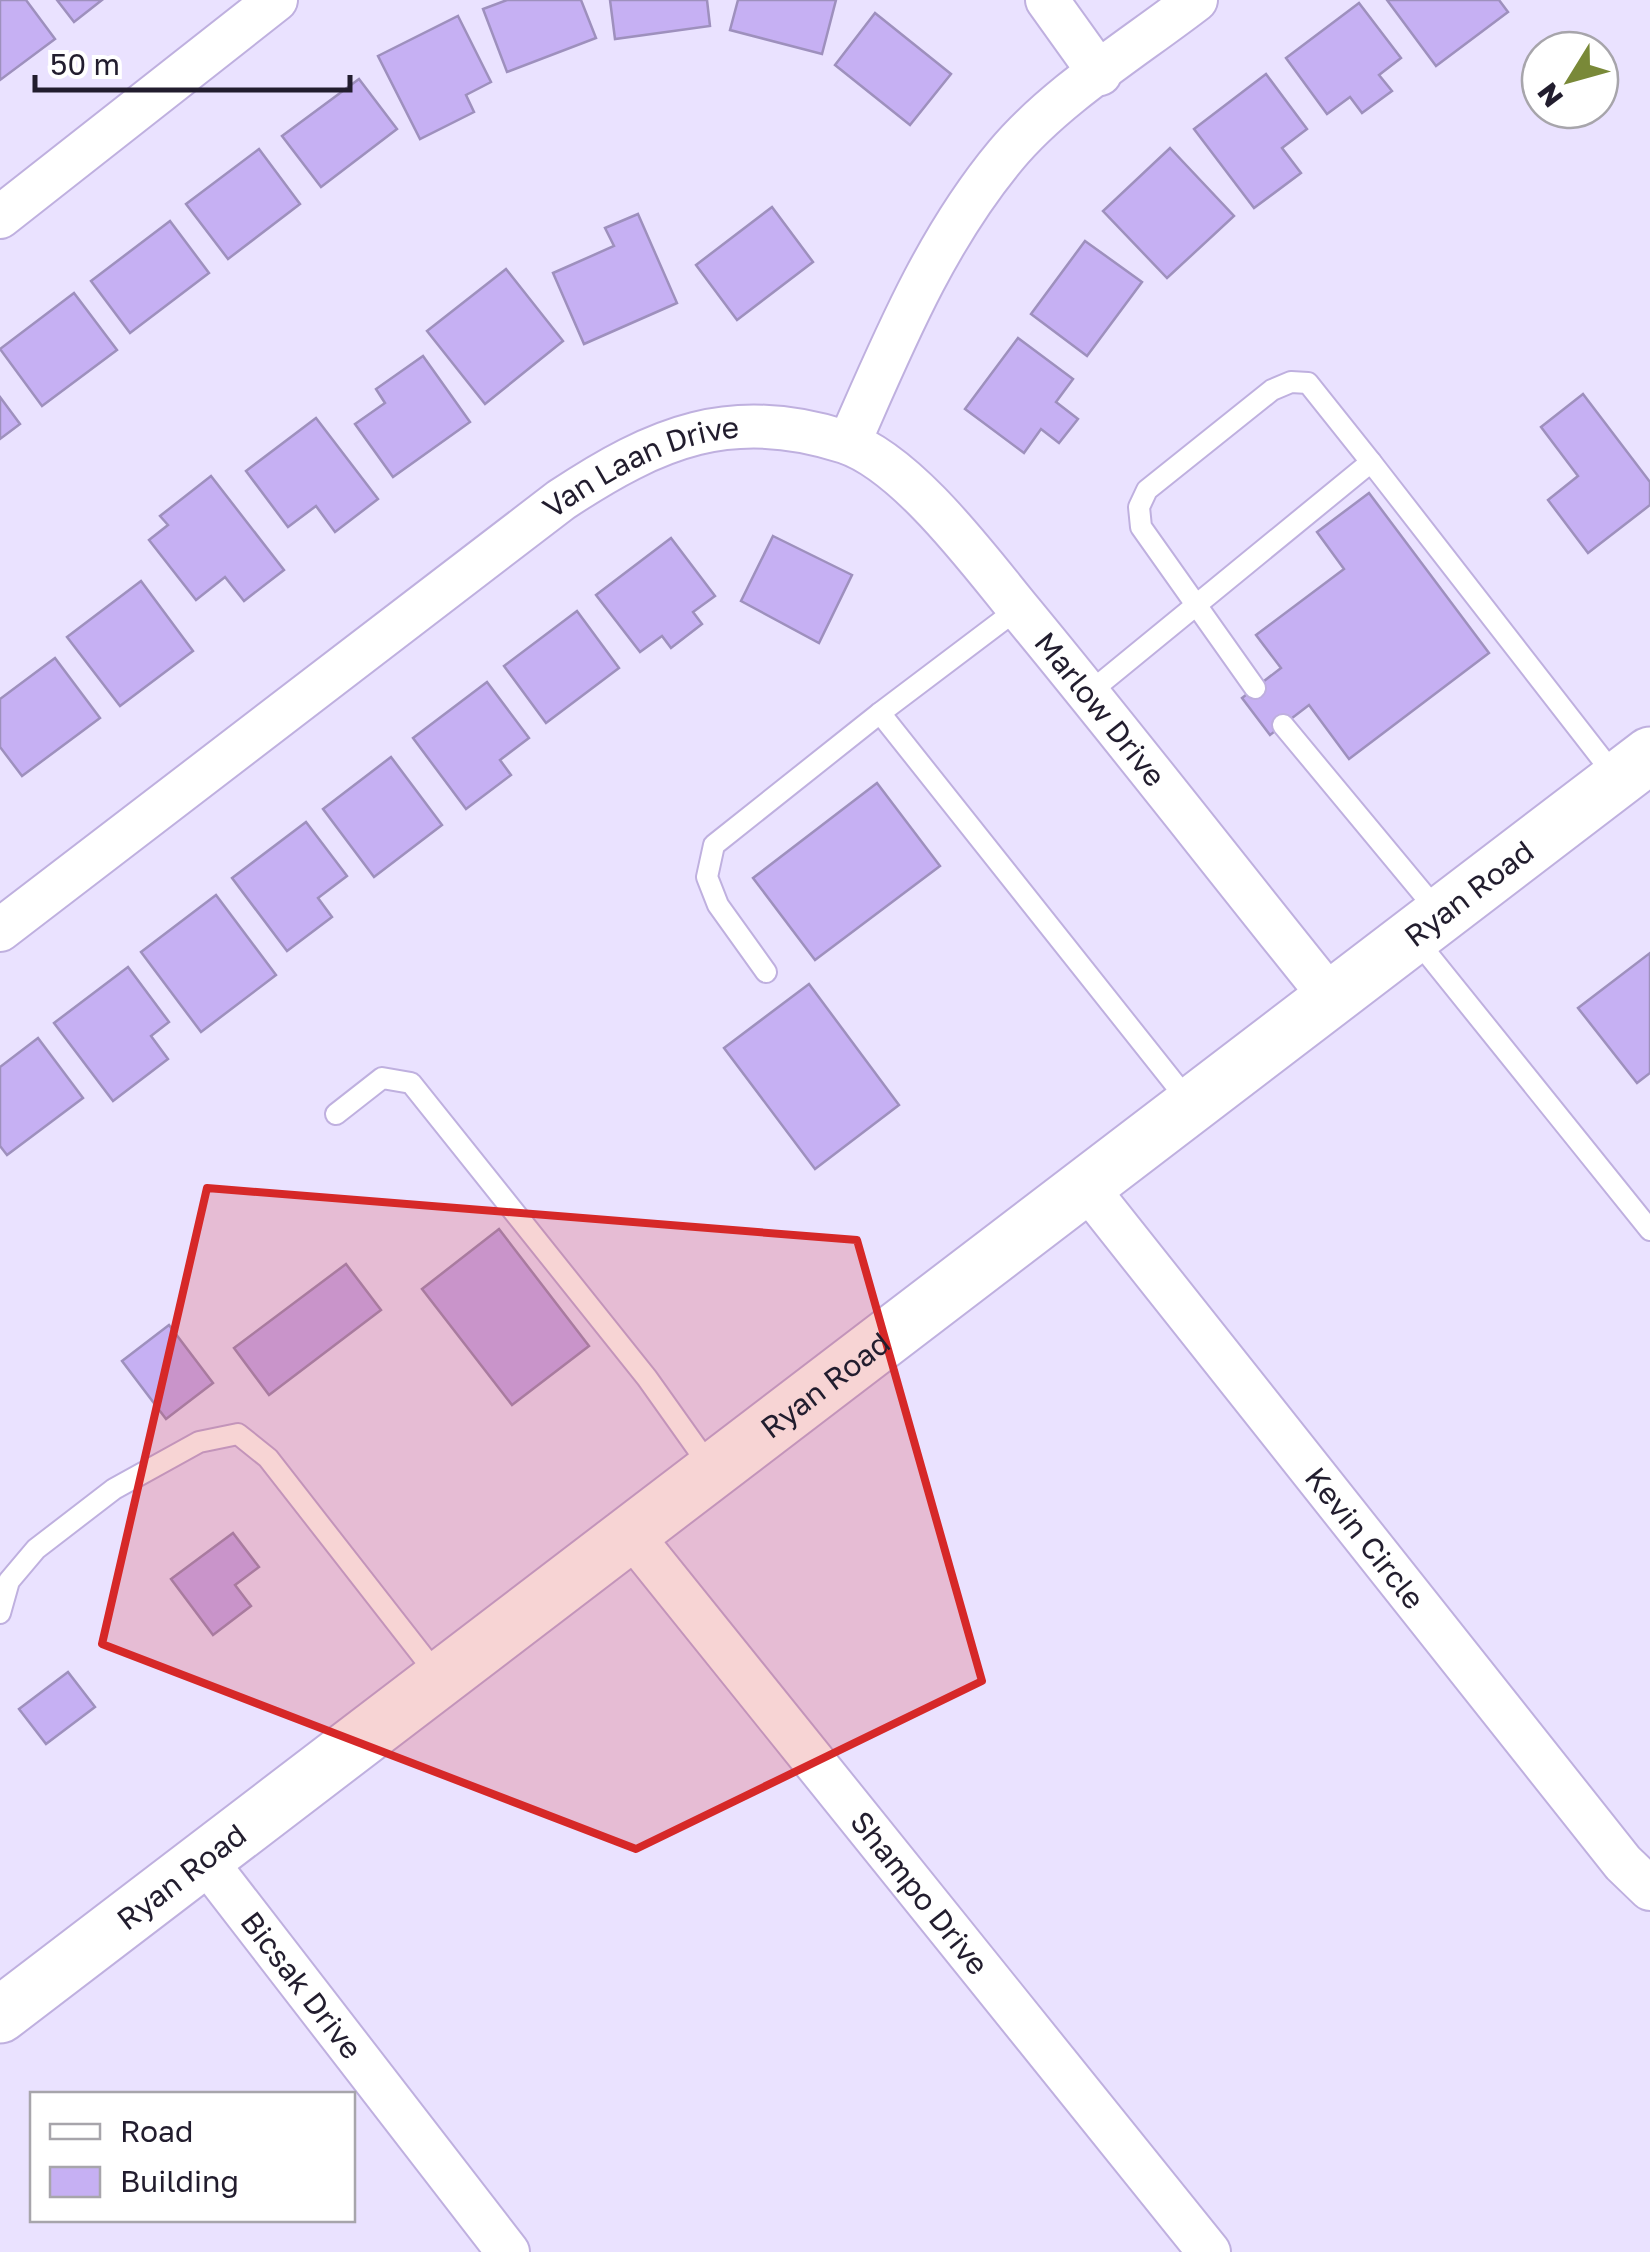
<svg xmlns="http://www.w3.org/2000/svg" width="1650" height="2252" font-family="'Golos Text',sans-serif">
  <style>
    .building { fill: #c6b0f3; stroke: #9e90bd; stroke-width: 2.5 }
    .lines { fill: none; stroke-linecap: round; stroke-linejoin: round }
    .lane-casing { stroke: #bfb0df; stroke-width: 24 }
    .street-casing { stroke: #bfb0df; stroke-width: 46 }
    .secondary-casing { stroke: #bfb0df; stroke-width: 59 }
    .lane { stroke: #fff; stroke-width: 20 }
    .street { stroke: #fff; stroke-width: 42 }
    .secondary { stroke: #fff; stroke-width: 55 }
    .marked { fill: #d62828; fill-opacity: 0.2; stroke: #d62828; stroke-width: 8; stroke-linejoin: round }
    .labels { text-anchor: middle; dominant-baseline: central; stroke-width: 9; stroke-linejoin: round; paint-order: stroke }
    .street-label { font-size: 30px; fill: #221d2e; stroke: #fff }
  </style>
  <rect width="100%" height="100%" fill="#eae2ff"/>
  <g class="building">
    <path d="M 0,0 L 26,0 L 55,39 L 0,80 Z"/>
    <path d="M 57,0 L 102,0 L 74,22 Z"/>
    <path d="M 507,0 L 581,0 L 596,38 L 507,72 L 483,9 Z"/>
    <path d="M 610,0 L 707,0 L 710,26 L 615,39 Z"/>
    <path d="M 738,0 L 836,0 L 822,54 L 730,30 Z"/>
    <path d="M 1387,0 L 1499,0 L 1508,12 L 1436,66 Z"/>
    <path d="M 1359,3 L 1401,58 L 1379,75 L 1392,91 L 1362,113 L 1350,97 L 1327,114 L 1286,58 Z"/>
    <path d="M 875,13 L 951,74 L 910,125 L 835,65 Z"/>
    <path d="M 458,16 L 491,82 L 466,95 L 474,112 L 420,139 L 378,56 Z"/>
    <path d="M 1266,74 L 1307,129 L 1282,148 L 1301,173 L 1254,208 L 1194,129 Z"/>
    <path d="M 359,79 L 397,129 L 321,187 L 282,136 Z"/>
    <path d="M 1170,148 L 1234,216 L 1167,278 L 1103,211 Z"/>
    <path d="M 259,149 L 300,204 L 228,259 L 186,204 Z"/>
    <path d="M 772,207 L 813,262 L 737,320 L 696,265 Z"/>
    <path d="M 638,214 L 677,303 L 584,344 L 553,273 L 614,246 L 605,228 Z"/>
    <path d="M 170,221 L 209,273 L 130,333 L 91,281 Z"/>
    <path d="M 1085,241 L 1142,282 L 1087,356 L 1031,314 Z"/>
    <path d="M 506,269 L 563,341 L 485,404 L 427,331 Z"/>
    <path d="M 74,293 L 117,350 L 42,406 L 0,349 Z"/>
    <path d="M 1018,338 L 1073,379 L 1056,402 L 1078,419 L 1059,443 L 1041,429 L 1024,453 L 965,409 Z"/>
    <path d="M 423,356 L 470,422 L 393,477 L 355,424 L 385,403 L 376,389 Z"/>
    <path d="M 1583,394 L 1650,482 L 1650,505 L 1588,553 L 1548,500 L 1578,476 L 1541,427 Z"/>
    <path d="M 0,397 L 20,424 L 0,439 Z"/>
    <path d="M 316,418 L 378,499 L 335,532 L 316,506 L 288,527 L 246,471 Z"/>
    <path d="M 211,476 L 284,570 L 244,601 L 225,577 L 196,600 L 149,540 L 168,525 L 160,516 Z"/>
    <path d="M 1369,493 L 1489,653 L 1349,759 L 1309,705 L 1270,735 L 1242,698 L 1281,668 L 1256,635 L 1344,569 L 1317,532 Z"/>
    <path d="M 773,536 L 852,575 L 819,643 L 741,601 Z"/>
    <path d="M 671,538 L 715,596 L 693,612 L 702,624 L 671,648 L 662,636 L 640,652 L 596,595 Z"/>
    <path d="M 141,581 L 193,651 L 120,706 L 67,637 Z"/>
    <path d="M 577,611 L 619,668 L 546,723 L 504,666 Z"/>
    <path d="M 55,658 L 100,718 L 22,776 L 0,747 L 0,699 Z"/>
    <path d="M 487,682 L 529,738 L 500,760 L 511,775 L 466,809 L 413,738 Z"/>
    <path d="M 391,757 L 442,825 L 374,877 L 323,809 Z"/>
    <path d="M 877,783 L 940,866 L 815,960 L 753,878 Z"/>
    <path d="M 306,822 L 347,876 L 318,898 L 332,917 L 287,951 L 232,878 Z"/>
    <path d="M 216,895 L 276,975 L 201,1032 L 141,952 Z"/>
    <path d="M 1650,953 L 1650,1073 L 1637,1083 L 1578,1008 Z"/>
    <path d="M 128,967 L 169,1022 L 151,1036 L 168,1059 L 113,1101 L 54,1023 Z"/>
    <path d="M 809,984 L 899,1105 L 815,1169 L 724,1048 Z"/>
    <path d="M 38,1038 L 83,1098 L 7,1155 L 0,1146 L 0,1067 Z"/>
    <path d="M 499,1229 L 589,1346 L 512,1405 L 422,1289 Z"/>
    <path d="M 346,1264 L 381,1310 L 269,1395 L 234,1348 Z"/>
    <path d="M 169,1325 L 213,1383 L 166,1419 L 122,1361 Z"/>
    <path d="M 233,1533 L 259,1567 L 235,1585 L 251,1606 L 213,1635 L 171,1579 Z"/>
    <path d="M 68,1672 L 95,1707 L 46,1744 L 19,1709 Z"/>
  </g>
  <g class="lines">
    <g class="lane-casing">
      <g id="lane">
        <path d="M 1255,688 L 1141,527 L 1139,507 L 1147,490 L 1272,390 L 1291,382 L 1308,383 L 1371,462"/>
        <path d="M 1090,692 L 1371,462 L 1616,777"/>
        <path d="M 880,713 L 1019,608"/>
        <path d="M 1283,725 L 1440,914"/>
        <path d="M 1415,938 L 1650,1230"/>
        <path d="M 766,972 L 718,905 L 707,877 L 714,845 L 880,713 L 1190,1103"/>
        <path d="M 336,1114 L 382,1078 L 411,1083 L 647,1378 L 711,1468"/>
        <path d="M 0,1613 L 9,1581 L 36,1549 L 114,1489 L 199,1442 L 238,1434 L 268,1458 L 439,1677"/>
      </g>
    </g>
    <g class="street-casing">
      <g id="street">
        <path d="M 1047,0 L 1100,74"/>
        <path d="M 0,217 L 276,0"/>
        <path d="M 849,443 C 893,343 935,240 1006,155 C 1055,96 1135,47 1196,0"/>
        <path id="s1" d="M 0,930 L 561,500 C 656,437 732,405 845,442 C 907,463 978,559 1019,609 C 1125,737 1227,869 1332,999"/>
        <path id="s2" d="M 1084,1184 L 1623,1863 L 1650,1889"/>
        <path id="s3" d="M 630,1533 L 1209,2252"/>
        <path id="s4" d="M 205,1860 L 508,2252"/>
      </g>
    </g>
    <g class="secondary-casing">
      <g id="secondary">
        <path id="s5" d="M 0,2015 L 1650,755"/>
      </g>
    </g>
    <use href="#lane" class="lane"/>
    <use href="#street" class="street"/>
    <use href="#secondary" class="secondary"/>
  </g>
  <path class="marked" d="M 207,1188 L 857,1240 L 982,1681 L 636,1849 L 102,1644 Z"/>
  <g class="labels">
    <g class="street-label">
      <text stroke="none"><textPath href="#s1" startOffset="795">Van Laan Drive</textPath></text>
      <text stroke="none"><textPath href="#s1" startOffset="1382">Marlow Drive</textPath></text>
      <text stroke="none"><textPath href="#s5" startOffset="1848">Ryan Road</textPath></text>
      <text stroke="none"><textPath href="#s5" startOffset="1038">Ryan Road</textPath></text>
      <text stroke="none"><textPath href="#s2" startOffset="452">Kevin Circle</textPath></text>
      <text stroke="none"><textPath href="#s5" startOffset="228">Ryan Road</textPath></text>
      <text stroke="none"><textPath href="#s3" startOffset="462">Shampo Drive</textPath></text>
      <text stroke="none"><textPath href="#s4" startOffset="158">Bicsak Drive</textPath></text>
    </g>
  </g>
  <rect x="30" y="2092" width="325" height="130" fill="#ffffff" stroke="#a7a5ab" stroke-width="2.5"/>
  <rect x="50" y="2124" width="50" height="15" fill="#ffffff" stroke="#a7a5ab" stroke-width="2.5"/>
  <text x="120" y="2142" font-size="30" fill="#221d2e">Road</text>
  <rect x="50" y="2167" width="50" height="30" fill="#c6b0f3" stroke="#a7a5ab" stroke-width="2.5"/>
  <text x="120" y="2192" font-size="30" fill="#221d2e">Building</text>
  <g transform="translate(1570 80) rotate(233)"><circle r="48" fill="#ffffff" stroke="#a7a5ab" stroke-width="2.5"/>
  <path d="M0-8L18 38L0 25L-18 38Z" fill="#798938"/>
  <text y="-15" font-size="28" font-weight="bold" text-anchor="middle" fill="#221d2e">N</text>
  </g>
  <path d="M35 75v15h315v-15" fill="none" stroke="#221d2e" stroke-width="5"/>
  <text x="50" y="75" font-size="30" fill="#221d2e" stroke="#ffffff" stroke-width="8" paint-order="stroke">50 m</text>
</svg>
